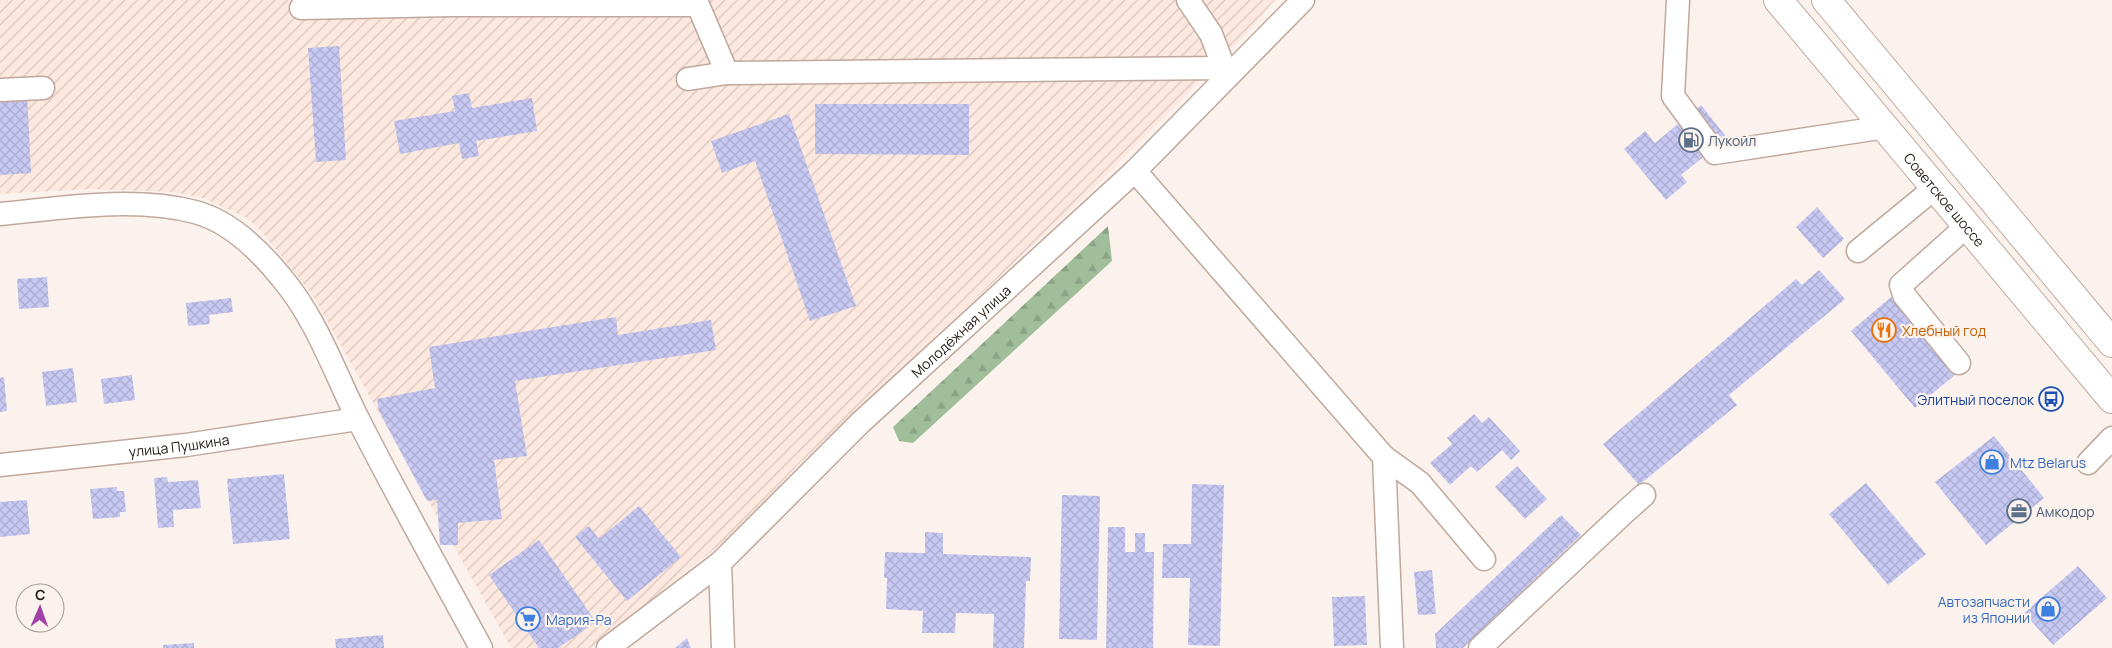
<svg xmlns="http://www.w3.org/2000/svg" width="2112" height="648" font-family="Manrope,sans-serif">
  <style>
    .industrial { fill: url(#industrial-furrows) }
    .forest { fill: url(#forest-firs) }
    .building { fill: url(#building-cross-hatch) }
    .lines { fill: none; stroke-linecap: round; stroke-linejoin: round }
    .minor-casing { stroke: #c0a89d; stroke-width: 25 }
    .highway-casing { stroke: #c0a89d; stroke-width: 30 }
    .minor { stroke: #fff; stroke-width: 22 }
    .highway { stroke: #fff; stroke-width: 28 }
    .labels { text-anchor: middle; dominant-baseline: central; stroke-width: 4.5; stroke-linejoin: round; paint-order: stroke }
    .service-label { font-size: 14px; fill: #4e5e75; stroke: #fcf2ed; text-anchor: start }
    .street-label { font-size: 14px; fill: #241b17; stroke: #fcf2ed }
    .food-label { font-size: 14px; fill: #c56008; stroke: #fcf2ed; text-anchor: start }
    .transit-label { font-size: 14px; fill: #164399; stroke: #fcf2ed; text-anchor: end }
    .shop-label { font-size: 14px; fill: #366cbe; stroke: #fcf2ed; text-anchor: start }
  </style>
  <defs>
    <pattern id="industrial-furrows" width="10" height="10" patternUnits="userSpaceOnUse" patternTransform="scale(1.25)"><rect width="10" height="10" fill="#fce8de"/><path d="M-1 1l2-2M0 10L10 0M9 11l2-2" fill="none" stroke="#d8c6be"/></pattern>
    <pattern id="forest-firs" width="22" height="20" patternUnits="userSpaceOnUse" patternTransform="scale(1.25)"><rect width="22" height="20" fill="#a1be9b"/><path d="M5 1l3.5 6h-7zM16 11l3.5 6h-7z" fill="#8aa385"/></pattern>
    <pattern id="building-cross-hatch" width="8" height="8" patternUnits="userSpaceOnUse" patternTransform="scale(1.25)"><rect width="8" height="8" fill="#c7c9f3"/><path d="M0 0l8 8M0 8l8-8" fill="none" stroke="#abacd0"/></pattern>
  </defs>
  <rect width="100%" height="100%" fill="#fcf2ed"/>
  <path class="industrial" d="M 0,0 L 1275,0 L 1244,36 L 1093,189 L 798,465 L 732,535 L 591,648 L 511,648 L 312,294 L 262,232 L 247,218 L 203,198 L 171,192 L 91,189 L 0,194 Z"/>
  <path class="forest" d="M 1108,226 L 1112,261 L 913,443 L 899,441 L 893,427 Z"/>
  <g class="building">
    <path d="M 339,46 L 346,160 L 316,162 L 308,48 Z"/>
    <path d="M 27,92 L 31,173 L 0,175 L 0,93 Z"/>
    <path d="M 469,93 L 472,108 L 532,98 L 537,131 L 476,141 L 479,156 L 462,159 L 459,143 L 400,154 L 394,121 L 455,111 L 452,96 Z"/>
    <path d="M 815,104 L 969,104 L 969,155 L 815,154 Z"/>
    <path d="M 1701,105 L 1727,138 L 1681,175 L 1687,182 L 1666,200 L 1624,149 L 1645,131 L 1655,143 Z"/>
    <path d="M 789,114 L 856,306 L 810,321 L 755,161 L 722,173 L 711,141 Z"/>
    <path d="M 1817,207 L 1844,239 L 1823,258 L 1796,227 Z"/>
    <path d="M 1819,270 L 1845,299 L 1729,395 L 1737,405 L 1639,485 L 1603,444 L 1796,279 L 1802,285 Z"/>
    <path d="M 47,277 L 49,307 L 19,309 L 17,279 Z"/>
    <path d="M 1891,297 L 1956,374 L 1915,408 L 1851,331 Z"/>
    <path d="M 231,298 L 233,312 L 209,315 L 210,324 L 188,326 L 186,303 Z"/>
    <path d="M 616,317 L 618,335 L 711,320 L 716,350 L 515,381 L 527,456 L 494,460 L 502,519 L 458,523 L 458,545 L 440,545 L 437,500 L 427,501 L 379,411 L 377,399 L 435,388 L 429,347 Z"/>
    <path d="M 73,368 L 77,402 L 46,406 L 42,372 Z"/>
    <path d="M 132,375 L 135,400 L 104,404 L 101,379 Z"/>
    <path d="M 4,377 L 7,411 L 0,412 L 0,378 Z"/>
    <path d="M 1474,414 L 1482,423 L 1489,417 L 1520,451 L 1511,460 L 1502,450 L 1477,472 L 1471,466 L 1450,485 L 1430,463 L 1452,444 L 1447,438 Z"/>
    <path d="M 1994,436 L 2044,498 L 1986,545 L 1935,482 Z"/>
    <path d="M 1517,466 L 1547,499 L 1525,519 L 1495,487 Z"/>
    <path d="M 284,474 L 290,539 L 233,544 L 227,479 Z"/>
    <path d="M 167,477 L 168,482 L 198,480 L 201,508 L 173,510 L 174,527 L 158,528 L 154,478 Z"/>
    <path d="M 1866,483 L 1926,554 L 1888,585 L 1829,514 Z"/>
    <path d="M 1192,484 L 1224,485 L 1220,646 L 1188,645 L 1190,578 L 1162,578 L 1163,544 L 1191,544 Z"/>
    <path d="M 117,487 L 117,491 L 124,491 L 126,512 L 120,512 L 120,517 L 93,519 L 90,489 Z"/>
    <path d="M 1062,495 L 1100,496 L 1097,640 L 1059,639 Z"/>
    <path d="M 27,500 L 30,534 L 0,537 L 0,502 Z"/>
    <path d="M 639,506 L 681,557 L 627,601 L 575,537 L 589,526 L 599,539 Z"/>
    <path d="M 1561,515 L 1581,535 L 1463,648 L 1436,648 L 1435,634 Z"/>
    <path d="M 1108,527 L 1125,527 L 1125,552 L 1135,552 L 1135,533 L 1145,533 L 1145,552 L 1154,552 L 1153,648 L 1106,648 Z"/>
    <path d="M 925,532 L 943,533 L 943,554 L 1031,557 L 1030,581 L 1026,581 L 1024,648 L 993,648 L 994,614 L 956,613 L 955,633 L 922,633 L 923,611 L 886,609 L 887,578 L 884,578 L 885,552 L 925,553 Z"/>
    <path d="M 539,540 L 596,622 L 558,648 L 539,648 L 489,575 Z"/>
    <path d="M 2078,566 L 2107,598 L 2053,645 L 2024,613 Z"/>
    <path d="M 1432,570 L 1436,614 L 1418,615 L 1414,572 Z"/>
    <path d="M 1365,596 L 1367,645 L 1334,646 L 1332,597 Z"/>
    <path d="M 383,635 L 384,648 L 336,648 L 335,639 Z"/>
    <path d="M 687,638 L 691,648 L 675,648 Z"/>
    <path d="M 194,643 L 194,648 L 163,648 L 163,645 Z"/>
  </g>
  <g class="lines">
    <g class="minor-casing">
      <g id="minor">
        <path d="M 1188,0 L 1211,34 L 1224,68"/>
        <path d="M 1678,0 L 1673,96 L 1715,153 L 1886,127"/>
        <path d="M 301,8 L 452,5 L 698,5 L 727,73 L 1224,68 L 1234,70"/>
        <path d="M 688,79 L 727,73"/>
        <path d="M 0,90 L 43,88"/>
        <path d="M 1135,171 L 1384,457 L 1392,648"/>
        <path d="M 0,214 C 61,208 135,196 195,212 C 230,221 259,250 281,277 C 316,318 334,371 358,419 C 397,496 440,572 481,648"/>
        <path d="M 1858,251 L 1936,187"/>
        <path d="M 1959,363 L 1904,295 L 1901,285 L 1968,225"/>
        <path d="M 1384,457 L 1420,483 L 1484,559"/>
        <path d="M 2088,463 L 2112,438"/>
        <path id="s1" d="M 0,465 L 186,445 L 358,419"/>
        <path d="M 720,563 L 723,648"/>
        <path id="s2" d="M 608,648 L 720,563 L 860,423 L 1135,171 L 1303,0"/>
        <path d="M 1480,648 L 1625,512 L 1644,495"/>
      </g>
    </g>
    <g class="highway-casing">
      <g id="highway">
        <path id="s3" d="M 1778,0 L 2112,399"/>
        <path d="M 1826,0 L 2112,343"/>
      </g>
    </g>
    <use href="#minor" class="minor"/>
    <use href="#highway" class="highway"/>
  </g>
  <defs>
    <g id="fuel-ring" transform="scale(1.25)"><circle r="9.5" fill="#fcf2ed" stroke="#5c6f8a" stroke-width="1.5"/><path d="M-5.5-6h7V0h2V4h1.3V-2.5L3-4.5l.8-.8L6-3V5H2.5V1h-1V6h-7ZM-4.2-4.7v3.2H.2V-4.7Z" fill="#5c6f8a"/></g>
    <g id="restaurant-ring" transform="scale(1.25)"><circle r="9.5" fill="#fcf2ed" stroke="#e8710a" stroke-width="1.5"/><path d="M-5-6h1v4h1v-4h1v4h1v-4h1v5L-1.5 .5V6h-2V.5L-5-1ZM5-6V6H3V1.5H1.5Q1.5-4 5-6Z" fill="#e8710a"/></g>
    <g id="bus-ring" transform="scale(1.25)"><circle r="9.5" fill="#fcf2ed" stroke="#1a4fb4" stroke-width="1.5"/><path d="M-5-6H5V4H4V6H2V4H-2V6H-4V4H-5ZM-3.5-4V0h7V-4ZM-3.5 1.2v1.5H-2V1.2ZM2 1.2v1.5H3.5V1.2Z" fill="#1a4fb4"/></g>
    <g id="shop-ring" transform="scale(1.25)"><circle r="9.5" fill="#fcf2ed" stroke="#3f7fe0" stroke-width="1.5"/><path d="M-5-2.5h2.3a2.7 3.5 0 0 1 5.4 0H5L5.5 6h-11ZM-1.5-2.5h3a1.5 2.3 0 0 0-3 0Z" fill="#3f7fe0"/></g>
    <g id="office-ring" transform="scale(1.25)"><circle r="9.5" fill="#fcf2ed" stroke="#5c6f8a" stroke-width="1.5"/><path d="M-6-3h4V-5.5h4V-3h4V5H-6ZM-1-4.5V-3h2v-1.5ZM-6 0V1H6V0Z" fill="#5c6f8a"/></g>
    <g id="supermarket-ring" transform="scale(1.25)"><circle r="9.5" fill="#fcf2ed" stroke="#3f7fe0" stroke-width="1.5"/><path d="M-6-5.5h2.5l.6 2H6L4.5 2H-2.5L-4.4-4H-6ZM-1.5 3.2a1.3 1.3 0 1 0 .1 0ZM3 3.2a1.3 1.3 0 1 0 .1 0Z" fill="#3f7fe0"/></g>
  </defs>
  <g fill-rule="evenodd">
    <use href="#fuel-ring" x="1691" y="140"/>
    <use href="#restaurant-ring" x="1884" y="330"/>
    <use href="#bus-ring" x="2051" y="399"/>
    <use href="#shop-ring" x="1992" y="462"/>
    <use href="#office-ring" x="2019" y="511"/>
    <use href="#shop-ring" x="2048" y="609"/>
    <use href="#supermarket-ring" x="528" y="619"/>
  </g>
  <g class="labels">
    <g class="service-label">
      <text x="1708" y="140">Лукойл</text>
      <text x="2036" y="511">Амкодор</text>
    </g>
    <g class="street-label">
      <text stroke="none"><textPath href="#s3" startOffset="260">Советское шоссе</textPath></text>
      <text stroke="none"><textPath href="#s2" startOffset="475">Молодёжная улица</textPath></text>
      <text stroke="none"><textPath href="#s1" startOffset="180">улица Пушкина</textPath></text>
    </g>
    <g class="food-label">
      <text x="1902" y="330">Хлебный год</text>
    </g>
    <g class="transit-label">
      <text x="2034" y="399">Элитный поселок</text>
    </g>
    <g class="shop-label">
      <text x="2010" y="462">Mtz Belarus</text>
      <text x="2030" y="601" text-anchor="end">Автозапчасти<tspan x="2030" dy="16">из Японии</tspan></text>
      <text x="546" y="619">Мария-Ра</text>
    </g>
  </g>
  <g transform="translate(40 608) rotate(2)"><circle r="24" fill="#fcf2ed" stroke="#a69c97"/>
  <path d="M0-4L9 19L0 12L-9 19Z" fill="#a140a7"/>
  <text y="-8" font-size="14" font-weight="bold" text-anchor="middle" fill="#241b17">С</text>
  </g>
</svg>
